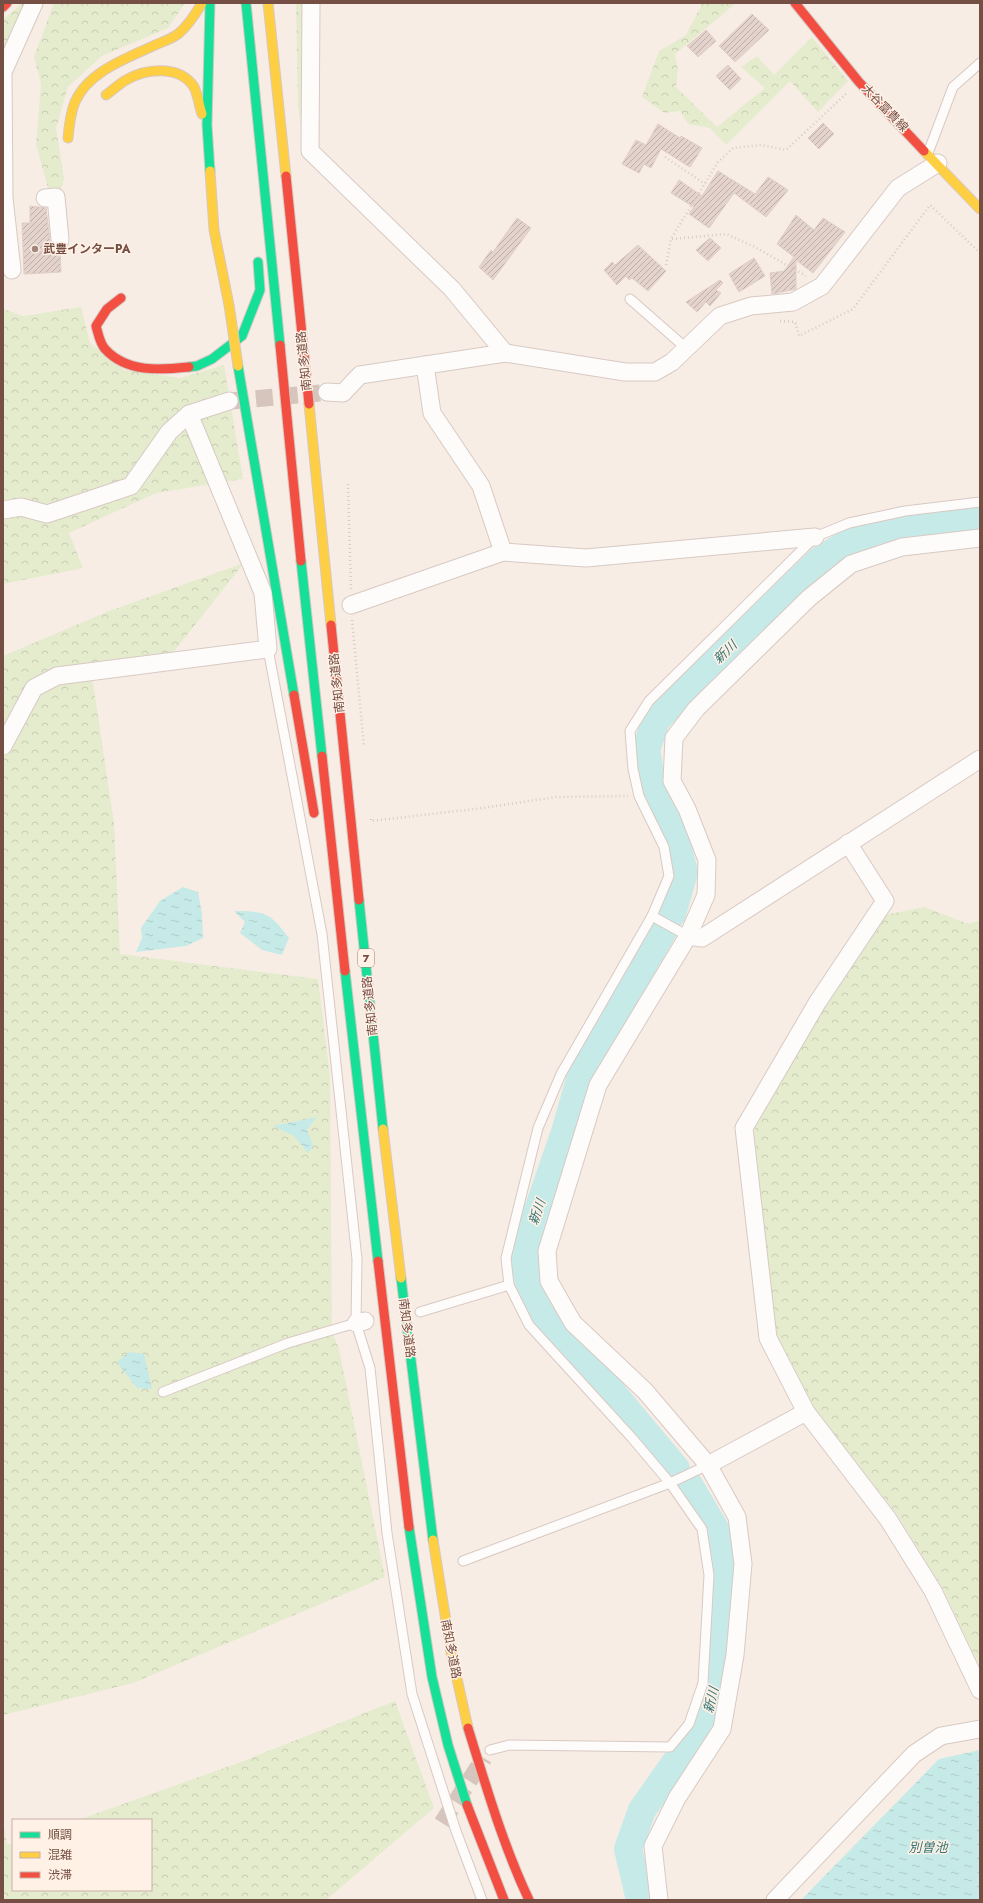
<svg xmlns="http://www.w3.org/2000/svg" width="983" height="1903" font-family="Jost,'Noto Sans JP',sans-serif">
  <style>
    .forest { fill: url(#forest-crowns) }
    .water { fill: url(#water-ripples) }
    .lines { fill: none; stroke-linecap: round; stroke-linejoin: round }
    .river { stroke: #c6eae7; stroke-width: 28 }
    .building { fill: url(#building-hatch); stroke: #e0cec7 }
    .street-tunnel { stroke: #d6c5bd; stroke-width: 17; stroke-dasharray: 17 8; stroke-linecap: butt }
    .lane-casing { stroke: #d8c9c3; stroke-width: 11 }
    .street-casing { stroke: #d8c9c3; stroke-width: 19 }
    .fast-casing { stroke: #d7c8c2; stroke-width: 11 }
    .slow-casing { stroke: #d7c8c2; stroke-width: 11 }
    .jam-casing { stroke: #d7c8c2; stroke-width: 11 }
    .path { stroke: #d7cbc7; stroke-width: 2.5; stroke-dasharray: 1 3; stroke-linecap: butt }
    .lane { stroke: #fefcfb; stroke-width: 9 }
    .street { stroke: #fefcfb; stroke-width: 17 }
    .fast { stroke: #16e098; stroke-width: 9 }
    .slow { stroke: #ffcf43; stroke-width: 9 }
    .jam { stroke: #f24e42; stroke-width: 9 }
    .slow-bridge-casing { stroke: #d5c8c2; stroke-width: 11; stroke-linecap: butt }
    .slow-bridge { stroke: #ffcf43; stroke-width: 9 }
    .poi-dot { fill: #a2867c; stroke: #fff1e6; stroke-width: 1.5 }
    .labels { text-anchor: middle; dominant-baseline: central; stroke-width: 3; stroke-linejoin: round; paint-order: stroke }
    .shield { fill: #fff1e6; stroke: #9e7f75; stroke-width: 1 }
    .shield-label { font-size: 11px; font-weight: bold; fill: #754e44 }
    .street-label { font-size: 12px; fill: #754e44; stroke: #fff1e6 }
    .poi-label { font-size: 12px; font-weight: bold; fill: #754e44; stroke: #fff1e6; text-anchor: start }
    .water-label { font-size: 13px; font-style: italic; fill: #357575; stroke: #fff1e6 }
  </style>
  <defs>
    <pattern id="forest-crowns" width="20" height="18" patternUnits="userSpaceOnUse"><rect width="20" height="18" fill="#e5ecce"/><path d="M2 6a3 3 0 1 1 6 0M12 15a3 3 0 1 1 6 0" fill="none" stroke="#c8ccb2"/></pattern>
    <pattern id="water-ripples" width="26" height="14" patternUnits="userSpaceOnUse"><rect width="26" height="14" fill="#c6eae7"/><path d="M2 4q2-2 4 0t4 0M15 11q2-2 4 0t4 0" fill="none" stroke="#aecac7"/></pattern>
    <pattern id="building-hatch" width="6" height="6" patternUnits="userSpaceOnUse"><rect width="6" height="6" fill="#e3d3cc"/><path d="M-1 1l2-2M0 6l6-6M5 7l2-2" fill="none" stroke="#bdada7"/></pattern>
  </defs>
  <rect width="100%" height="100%" fill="#f7ede5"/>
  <g class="forest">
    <path d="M 22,3 L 28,3 L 3,59 L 3,20 Z"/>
    <path d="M 54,3 L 185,3 L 168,28 L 102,56 L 68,87 L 56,128 L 64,179 L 60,191 L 49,191 L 36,145 L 41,84 L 34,57 Z"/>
    <path d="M 296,3 L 304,3 L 303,146 L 298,104 Z"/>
    <path d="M 700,3 L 736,3 L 675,54 L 678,70 L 676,87 L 717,127 L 765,88 L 741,67 L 757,56 L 774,75 L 812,37 L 848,81 L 818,112 L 790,81 L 726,145 L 710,128 L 688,124 L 680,111 L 664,113 L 642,97 L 659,51 L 686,35 L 701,6 Z"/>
    <path d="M 81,307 L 90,343 L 124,370 L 180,378 L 224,365 L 243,479 L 156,493 L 69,533 L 83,568 L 3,584 L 3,309 L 23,316 Z"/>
    <path d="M 244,563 L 172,654 L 90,663 L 114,823 L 120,954 L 318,979 L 330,1077 L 332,1332 L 339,1349 L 385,1577 L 133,1683 L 3,1715 L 3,656 L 109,611 Z"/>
    <path d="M 924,907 L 969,924 L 980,920 L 980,1667 L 942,1587 L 896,1513 L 816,1411 L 775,1331 L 754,1130 L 827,1001 L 885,915 Z"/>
    <path d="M 395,1701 L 434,1808 L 326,1900 L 3,1900 L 3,1818 L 7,1845 L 13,1843 L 13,1890 L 151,1890 L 151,1820 L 78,1820 L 241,1762 Z"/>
  </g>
  <g class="water">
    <path d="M 183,887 L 198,892 L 202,914 L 203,938 L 186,946 L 136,952 L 142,938 L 141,928 L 160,901 Z"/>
    <path d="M 234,911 C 266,911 270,913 289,938 L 282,955 L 262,950 L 240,933 L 245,922 Z"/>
    <path d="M 317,1117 L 307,1130 L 313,1145 L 308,1153 L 294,1136 L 273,1126 Z"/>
    <path d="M 129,1352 L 144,1354 L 152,1389 L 137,1388 L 117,1362 Z"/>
    <path d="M 980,1750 L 980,1900 L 801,1900 L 939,1759 Z"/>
  </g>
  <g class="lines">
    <g class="river">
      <path d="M 672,914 L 684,872 L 671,823 L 653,789 L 646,750 L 656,720 L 819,561 L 853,540 L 881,529 L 920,527 L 980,520"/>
      <path d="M 664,929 L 583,1069 L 565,1132 L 529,1236 L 525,1264 L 531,1292 L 548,1325 L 576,1349 L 676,1469"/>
      <path d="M 640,1900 L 628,1849 L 642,1810 L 706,1719 L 716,1683 L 724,1566 L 718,1534 L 689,1485"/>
    </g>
  </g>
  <g class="building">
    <path d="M 752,14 L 769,30 L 735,62 L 719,46 Z"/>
    <path d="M 706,30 L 716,41 L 698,57 L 687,46 Z"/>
    <path d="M 728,65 L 741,79 L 730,90 L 716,76 Z"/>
    <path d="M 823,123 L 834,134 L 819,149 L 808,138 Z"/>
    <path d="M 658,124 L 680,138 L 681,136 L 702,148 L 690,167 L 661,149 L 651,168 L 644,164 L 639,173 L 622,164 L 636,140 L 646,145 Z"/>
    <path d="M 718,171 L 755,194 L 768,177 L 788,190 L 766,217 L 734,193 L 709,228 L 689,214 L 694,207 L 671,193 L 679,180 L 702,196 Z"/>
    <path d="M 30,206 L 46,208 L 50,241 L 52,246 L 60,250 L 61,272 L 24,274 L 22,223 L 30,223 Z"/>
    <path d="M 796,215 L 814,230 L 823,218 L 845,232 L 813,273 L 796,260 L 796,289 L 772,294 L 770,273 L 784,271 L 794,257 L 777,244 Z"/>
    <path d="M 517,218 L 531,228 L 493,280 L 479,267 L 491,250 L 493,252 Z"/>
    <path d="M 710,238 L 721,248 L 708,261 L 696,250 Z"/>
    <path d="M 638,245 L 666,271 L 648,291 L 632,278 L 629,280 L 626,276 L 617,285 L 604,270 L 612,262 L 615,265 Z"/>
    <path d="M 754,258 L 765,276 L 739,292 L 729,274 Z"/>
    <path d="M 720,280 L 723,283 L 716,290 L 721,293 L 710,306 L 706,302 L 697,312 L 686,302 Z"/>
  </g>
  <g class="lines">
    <g class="street-tunnel">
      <path d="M 231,401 L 320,393"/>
      <path d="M 442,1823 L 484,1758"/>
    </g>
    <g class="lane-casing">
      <g id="lane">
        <path d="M 928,153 L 953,87 L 980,63"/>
        <path d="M 630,299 L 686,348"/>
        <path d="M 268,649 L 322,934 L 357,1259 L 356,1323 L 370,1368 L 387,1533 L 412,1694 L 456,1831 L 482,1900"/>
        <path d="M 652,916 L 688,936"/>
        <path d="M 420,1312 L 509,1285"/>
        <path d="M 163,1392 L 288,1343 L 356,1323"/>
        <path d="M 463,1561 L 670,1483 L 708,1465"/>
        <path d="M 490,1750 L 509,1745 L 670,1747 L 689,1724 L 703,1683 L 709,1575 L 702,1529 L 670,1483 L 632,1438 L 529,1325 L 509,1285 L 506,1258 L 538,1128 L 561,1074 L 652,916 L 669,876 L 664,847 L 639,796 L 633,769 L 630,731 L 649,701 L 815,537 L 849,523 L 905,511 L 980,502"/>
      </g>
    </g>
    <g class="street-casing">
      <g id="street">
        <path d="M 311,3 L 310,151 L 452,289 L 505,353"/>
        <path d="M 45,198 L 56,197 L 60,240"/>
        <path d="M 12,270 L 4,198 L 3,72 L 34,3"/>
        <path d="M 425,365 L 432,413 L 481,486 L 503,552"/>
        <path d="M 327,392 L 343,393 L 360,375 L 505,353 L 625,372 L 655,372 L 672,362 L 720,316 L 751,306 L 793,302 L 822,286 L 898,188 L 938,163"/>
        <path d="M 3,510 L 21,507 L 47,514 L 131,486 L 169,432 L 189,414 L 229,401"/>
        <path d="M 351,605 L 503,552 L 586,558 L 815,537"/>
        <path d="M 3,746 L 34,688 L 57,676 L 268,649 L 263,593 L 189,414"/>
        <path d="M 848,843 L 885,901 L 817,1003 L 744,1128 L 768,1338 L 806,1412 L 888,1519 L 933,1591 L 980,1690"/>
        <path d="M 688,936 L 702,938 L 980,759"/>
        <path d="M 356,1323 L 365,1321"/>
        <path d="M 708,1465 L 806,1412"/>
        <path d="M 659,1900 L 653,1846 L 677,1798 L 722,1729 L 735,1655 L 743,1564 L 737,1517 L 708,1465 L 645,1391 L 573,1323 L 549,1281 L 547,1251 L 598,1085 L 688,936 L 706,895 L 707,860 L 687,809 L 672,781 L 674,738 L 696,709 L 809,598 L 851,564 L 902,547 L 980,538"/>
        <path d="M 775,1900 L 914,1754 L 941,1736 L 980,1729"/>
      </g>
    </g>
    <g class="fast-casing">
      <g id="fast">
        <path d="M 210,3 L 207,125 L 210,171"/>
        <path d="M 246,3 L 280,345"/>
        <path d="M 238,366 L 294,695"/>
        <path d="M 189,367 L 197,366 L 212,359 L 242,336 L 260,290 L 258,262"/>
        <path d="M 301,561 L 322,756"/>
        <path d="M 359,900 L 383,1129"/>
        <path d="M 345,971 L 378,1261"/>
        <path d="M 401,1278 L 433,1540"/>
        <path d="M 409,1527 L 432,1677 L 448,1745 L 467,1805"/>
      </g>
    </g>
    <g class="slow-casing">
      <g id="slow">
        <path d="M 268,3 L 286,176"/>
        <path d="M 106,95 C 113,90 119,84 126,80 C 146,68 180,65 194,87 C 198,95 199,105 202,114"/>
        <path d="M 68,138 C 69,126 70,114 75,102 C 88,72 125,59 153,46 C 161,42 170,40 178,34 C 188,26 195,15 202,3"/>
        <path d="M 924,151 L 980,209"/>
        <path d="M 210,171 L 214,230 L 229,305"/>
        <path d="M 309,404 L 331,625"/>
        <path d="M 383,1129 L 401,1278"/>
        <path d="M 433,1540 L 451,1652 L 468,1728"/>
      </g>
    </g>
    <g class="jam-casing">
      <g id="jam">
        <path d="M 795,3 L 859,82 L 924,151"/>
        <path d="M 3,7 L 7,3"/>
        <path d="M 286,176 L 309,404"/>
        <path d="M 121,298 L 107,309 L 96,326 C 98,333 100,344 105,349 C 127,373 160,370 189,367"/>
        <path d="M 280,345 L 301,561"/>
        <path d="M 331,625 L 359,900"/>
        <path d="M 294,695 L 314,813"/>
        <path d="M 322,756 L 345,971"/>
        <path d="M 378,1261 L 409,1527"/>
        <path d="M 468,1728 C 486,1786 503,1845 529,1900"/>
        <path d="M 467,1805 L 504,1900"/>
      </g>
    </g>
    <g class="path">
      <path d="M 665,157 L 705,184"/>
      <path d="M 672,239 L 726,234 L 755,247 L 806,276"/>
      <path d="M 666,265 L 671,239 L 718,162 L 733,148 L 761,145 L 786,150 L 846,94"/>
      <path d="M 780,321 L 795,322 L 799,336 L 853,309 L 930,205 L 980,253"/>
      <path d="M 348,484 L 351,589"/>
      <path d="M 352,620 L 364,746"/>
      <path d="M 371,819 L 371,821 L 483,808 L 556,797 L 628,796"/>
    </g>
    <use href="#lane" class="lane"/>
    <use href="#street" class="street"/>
    <use href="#fast" class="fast"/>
    <use href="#slow" class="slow"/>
    <use href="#jam" class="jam"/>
    <g class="slow-bridge-casing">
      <path id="slow-bridge" d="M 229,305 L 238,366"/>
    </g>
    <use href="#slow-bridge" class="slow-bridge"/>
  </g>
  <circle class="poi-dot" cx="35" cy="249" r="4"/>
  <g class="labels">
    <rect class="shield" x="358" y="949" width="16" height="18" rx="3"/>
    <g class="shield-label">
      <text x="366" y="958">7</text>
    </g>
    <g class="street-label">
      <text transform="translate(885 108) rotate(46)">大谷富貴線</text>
      <text transform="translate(304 361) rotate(-96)">南知多道路</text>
      <text transform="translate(337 683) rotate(-96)">南知多道路</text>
      <text transform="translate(370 1006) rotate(-96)">南知多道路</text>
      <text transform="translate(407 1328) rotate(83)">南知多道路</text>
      <text transform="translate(451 1649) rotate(79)">南知多道路</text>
    </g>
    <g class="poi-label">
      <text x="43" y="249">武豊インターPA</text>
    </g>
    <g class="water-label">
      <text transform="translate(725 652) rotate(-44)">新川</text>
      <text transform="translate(537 1212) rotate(-71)">新川</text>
      <text transform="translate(711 1700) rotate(-76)">新川</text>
      <text x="928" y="1847">別曽池</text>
    </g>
  </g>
  <rect width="983" height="1903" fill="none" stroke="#754e44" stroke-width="8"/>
  <rect x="12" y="1819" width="140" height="72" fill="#fff1e6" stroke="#c8b0a5"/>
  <rect x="20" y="1832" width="20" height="6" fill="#16e098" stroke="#c8b0a5"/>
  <text x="48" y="1839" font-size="12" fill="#754e44">順調</text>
  <rect x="20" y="1852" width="20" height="6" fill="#ffcf43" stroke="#c8b0a5"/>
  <text x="48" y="1859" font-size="12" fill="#754e44">混雑</text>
  <rect x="20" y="1872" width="20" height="6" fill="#f24e42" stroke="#c8b0a5"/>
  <text x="48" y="1879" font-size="12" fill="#754e44">渋滞</text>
</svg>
